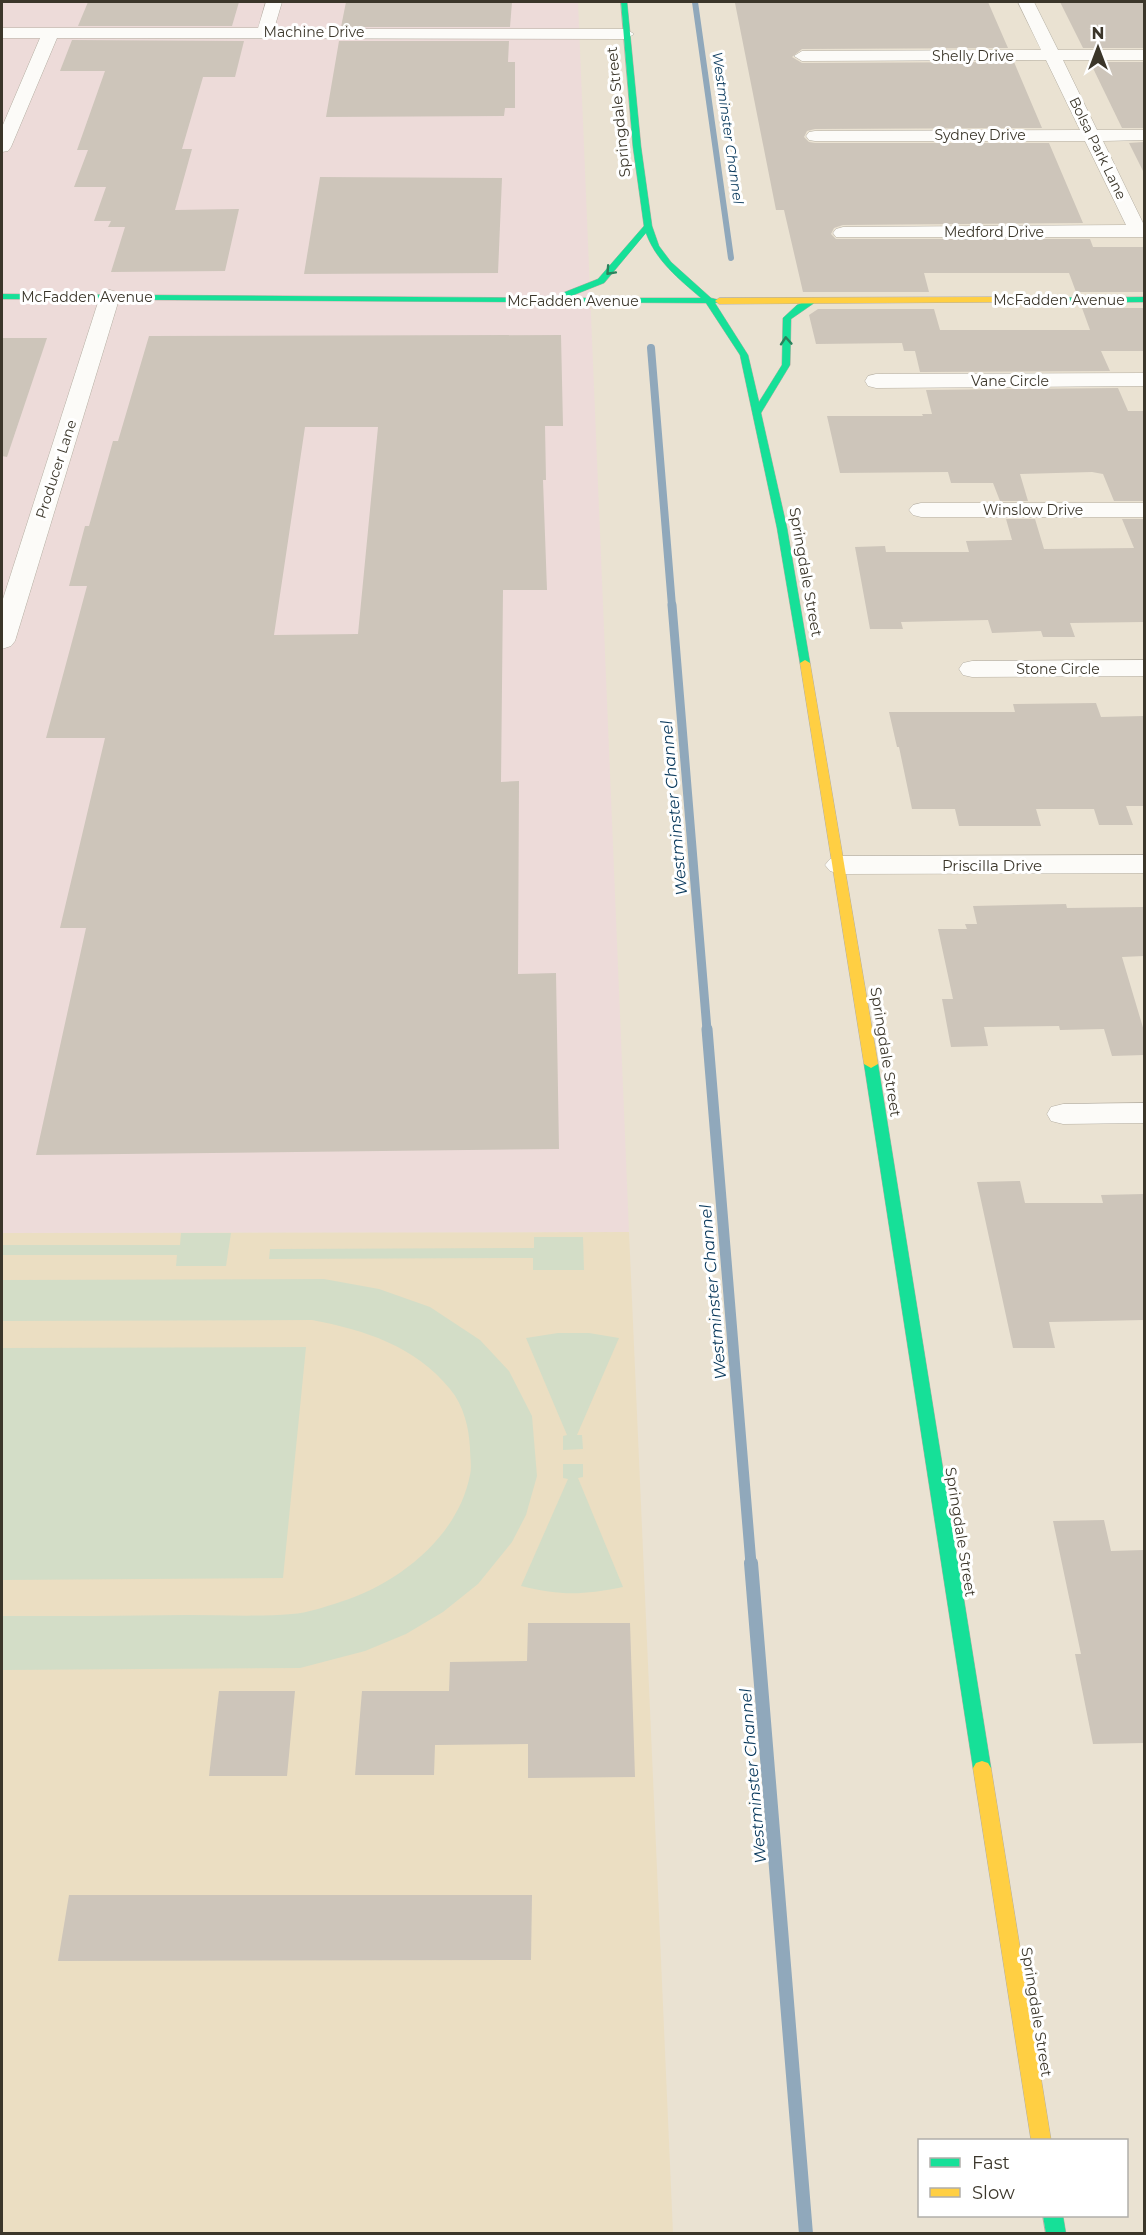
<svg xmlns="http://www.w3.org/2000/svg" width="1146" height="2235" font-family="Montserrat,sans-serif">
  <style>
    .built { fill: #ebdec2 }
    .industrial { fill: #eddbd9 }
    .green { fill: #d3ddc7 }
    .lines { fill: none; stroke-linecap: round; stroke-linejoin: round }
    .stream-far4 { stroke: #90a8bb; stroke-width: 6 }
    .stream-far3 { stroke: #90a8bb; stroke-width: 8 }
    .stream-far2 { stroke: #90a8bb; stroke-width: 9 }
    .stream-far1 { stroke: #90a8bb; stroke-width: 11 }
    .stream { stroke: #90a8bb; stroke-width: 14 }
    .building { fill: #cdc5ba; fill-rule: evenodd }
    .street-casing { stroke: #b4aea2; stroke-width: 1 }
    .fast-casing { stroke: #b4aea2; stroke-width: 1 }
    .slow-casing { stroke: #b4aea2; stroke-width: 1 }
    .street { fill: #fcfbf8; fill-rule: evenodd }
    .fast { fill: #16e098; fill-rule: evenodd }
    .slow { fill: #ffcf43; fill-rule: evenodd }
    .oneway { stroke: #2a825c }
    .labels { text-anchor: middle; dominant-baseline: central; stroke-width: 6; stroke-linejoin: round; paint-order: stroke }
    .far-street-label { font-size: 14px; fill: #3b362a; stroke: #fff }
    .far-water-label { font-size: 14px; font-style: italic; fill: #09395c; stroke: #fff }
    .street-label { font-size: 15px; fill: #3b362a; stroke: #fff }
    .water-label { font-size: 16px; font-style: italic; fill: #09395c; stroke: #fff }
  </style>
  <rect width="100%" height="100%" fill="#eae2d2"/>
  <path class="built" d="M 629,1232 L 673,2233 L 2,2233 L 2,1233 Z"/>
  <path class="industrial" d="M 2,2 L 578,2 L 629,1232 L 2,1233 Z"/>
  <g class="green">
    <path d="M 181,1233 L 231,1233 L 226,1266 L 176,1266 L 177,1255 L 2,1255 L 2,1245 L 180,1245 Z"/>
    <path d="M 534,1237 L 583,1237 L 584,1270 L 533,1270 L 533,1258 L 269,1259 L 270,1249 L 534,1248 Z"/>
    <path d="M 324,1279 L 379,1289 L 430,1307 L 480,1340 L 509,1371 L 532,1416 L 537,1476 L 526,1515 L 512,1542 L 478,1584 L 443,1612 L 406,1634 L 365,1651 L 300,1668 L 2,1670 L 2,1616 C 63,1616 125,1616 187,1615 C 222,1615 257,1617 292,1614 C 307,1613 325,1607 340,1602 C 398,1584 458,1537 470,1475 C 472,1467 470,1457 470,1448 C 469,1428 464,1406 450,1389 C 415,1346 365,1330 312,1320 L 2,1321 L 2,1280 Z"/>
    <path d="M 558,1333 L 589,1333 L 619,1338 L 577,1435 L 582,1435 L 583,1449 L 563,1450 L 563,1436 L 567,1435 L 526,1338 Z"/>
    <path d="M 306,1347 L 283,1578 L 2,1580 L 2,1348 Z"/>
    <path d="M 563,1464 L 583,1464 L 583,1477 L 578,1478 L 623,1587 C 582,1595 562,1596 521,1586 L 568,1479 L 563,1478 Z"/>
  </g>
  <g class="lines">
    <path class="stream-far4" d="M 695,2 L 731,258"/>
    <path class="stream-far3" d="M 651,348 L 672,606"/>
    <path class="stream-far2" d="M 672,605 L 707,1030"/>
    <path class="stream-far1" d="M 707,1029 L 751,1564"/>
    <path class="stream" d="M 751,1563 L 806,2234"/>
  </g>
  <g class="building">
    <path d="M 88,2 L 239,2 L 232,26 L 78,26 Z"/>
    <path d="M 346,2 L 512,2 L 510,27 L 341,27 Z"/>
    <path d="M 988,2 L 1008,48 L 802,49 L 792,57 L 802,63 L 1014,62 L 1042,128 L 815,129 L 807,131 L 804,137 L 809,142 L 815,143 L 1049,143 L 1083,223 L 843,225 L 834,228 L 831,234 L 836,239 L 1090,239 L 1093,247 L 1144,247 L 1144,292 L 1076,292 L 1069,273 L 924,273 L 929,292 L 803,292 L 784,210 L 776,210 L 735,3 Z"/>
    <path d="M 1060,2 L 1144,2 L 1144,48 L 1083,48 Z"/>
    <path d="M 72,40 L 244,41 L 235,77 L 203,77 L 182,149 L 192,149 L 175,210 L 239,209 L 225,271 L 111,272 L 125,227 L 108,227 L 111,221 L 94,221 L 106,187 L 74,187 L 88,150 L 77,150 L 105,71 L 60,71 Z"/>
    <path d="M 339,41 L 509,41 L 508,62 L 515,62 L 515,108 L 505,108 L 504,116 L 326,117 Z"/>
    <path d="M 1090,62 L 1144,62 L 1144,128 L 1122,128 Z"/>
    <path d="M 1144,142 L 1144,173 L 1129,143 Z"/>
    <path d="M 320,177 L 502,178 L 498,273 L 304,274 Z"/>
    <path d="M 1082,308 L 1144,308 L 1144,351 L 1101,351 L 1110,371 L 920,372 L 915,351 L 904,351 L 902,343 L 816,344 L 809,315 L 818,309 L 934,309 L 940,330 L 1090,330 Z"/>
    <path d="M 561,335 L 563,426 L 545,426 L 546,480 L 543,480 L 547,590 L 503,590 L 501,782 L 519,781 L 518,974 L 556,973 L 559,1149 L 36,1155 L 86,928 L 60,928 L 105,738 L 46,738 L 87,586 L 69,586 L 85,526 L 89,526 L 113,441 L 118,441 L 149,336 ZM 305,427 L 378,427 L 358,634 L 274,635 Z"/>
    <path d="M 2,338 L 47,338 L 7,457 L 2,456 Z"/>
    <path d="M 1118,388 L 1128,411 L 1144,411 L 1144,501 L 1114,501 L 1103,474 L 1092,472 L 1020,474 L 1028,501 L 1000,501 L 993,483 L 951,483 L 948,472 L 840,473 L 827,416 L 923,416 L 922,414 L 932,414 L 926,390 Z"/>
    <path d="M 1006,519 L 1035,519 L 1044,549 L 1134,548 L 1122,519 L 1144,519 L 1144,622 L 1070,623 L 1075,637 L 1043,637 L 1041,631 L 992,633 L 988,620 L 901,622 L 903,629 L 870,629 L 855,547 L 885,546 L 886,552 L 969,552 L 966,541 L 1012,540 Z"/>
    <path d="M 1096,703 L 1101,717 L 1144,716 L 1144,806 L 1126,806 L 1133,825 L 1099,825 L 1094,809 L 1036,809 L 1041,826 L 959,826 L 955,809 L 912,809 L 899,747 L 897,747 L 889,712 L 1015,712 L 1013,704 Z"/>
    <path d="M 1066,904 L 1067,908 L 1144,907 L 1144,956 L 1122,957 L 1144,1031 L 1144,1055 L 1112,1056 L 1104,1029 L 1060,1030 L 1059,1026 L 984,1027 L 988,1046 L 951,1047 L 942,999 L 953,999 L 938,929 L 967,929 L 965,924 L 977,924 L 973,906 Z"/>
    <path d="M 1020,1181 L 1025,1203 L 1103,1203 L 1101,1195 L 1144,1194 L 1144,1320 L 1049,1322 L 1055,1348 L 1013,1348 L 977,1182 Z"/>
    <path d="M 1104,1520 L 1111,1551 L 1144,1550 L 1144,1743 L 1093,1744 L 1075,1654 L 1081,1654 L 1053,1521 Z"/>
    <path d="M 528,1623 L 630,1623 L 635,1777 L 528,1778 L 528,1744 L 435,1745 L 434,1775 L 355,1775 L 362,1691 L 449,1691 L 450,1662 L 527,1661 Z"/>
    <path d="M 219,1691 L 295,1691 L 287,1776 L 209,1776 Z"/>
    <path d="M 69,1895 L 532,1895 L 531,1960 L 58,1961 Z"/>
  </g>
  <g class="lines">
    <g class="street-casing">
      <g id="street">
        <path d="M 266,2 L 282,2 L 274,29 L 626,29 L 634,34 L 626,39 L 57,38 L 11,147 L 8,151 L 2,152 L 2,127 L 40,38 L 2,38 L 2,28 L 258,28 Z"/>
        <path d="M 1018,2 L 1034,2 L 1058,50 L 1144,50 L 1144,60 L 1063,60 L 1097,130 L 1144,130 L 1144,140 L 1103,141 L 1144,225 L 1144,237 L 836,237 L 833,233 L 836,229 L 843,227 L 1126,225 L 1085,141 L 815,141 L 809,140 L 806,136 L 809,132 L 815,131 L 1080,130 L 1046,60 L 802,61 L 794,56 L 802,51 L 1041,50 Z"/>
        <path d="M 110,290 L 117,292 L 120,296 L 15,641 L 11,646 L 2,649 L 2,602 L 100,296 L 103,292 Z"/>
        <path d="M 876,374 L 1144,373 L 1144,386 L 876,388 L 868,386 L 865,381 L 868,376 Z"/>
        <path d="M 921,503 L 1144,503 L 1144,517 L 921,517 L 913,515 L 909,510 L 913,505 Z"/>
        <path d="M 1144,660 L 1144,676 L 972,677 L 963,675 L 959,669 L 963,663 L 972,661 Z"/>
        <path d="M 1144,855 L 1144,873 L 840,874 L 830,871 L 825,865 L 830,859 L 840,856 Z"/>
        <path d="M 1144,1103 L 1144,1123 L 1063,1124 L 1051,1121 L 1047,1114 L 1051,1107 L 1063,1104 Z"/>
      </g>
    </g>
    <g class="fast-casing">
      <g id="fast">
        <path d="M 621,2 L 627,2 L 641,147 L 652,226 L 659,246 L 671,262 L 711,298 L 723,301 L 715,303 L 748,355 L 759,402 L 782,365 L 783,318 L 797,305 L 813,298 L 817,301 L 791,319 L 790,365 L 761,413 L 787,528 L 810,663 L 809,665 L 801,665 L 800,663 L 777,528 L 740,355 L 706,303 L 2,299 L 2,294 L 560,298 L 560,294 L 598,279 L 644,226 L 633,147 ZM 646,233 C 656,261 679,279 701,298 L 566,298 L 604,283 Z"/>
        <path d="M 1004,298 L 1144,297 L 1144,302 L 1007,303 L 1004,302 Z"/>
        <path d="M 871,1060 L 878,1064 L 991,1768 L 988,1773 L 982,1775 L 976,1773 L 973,1768 L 864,1064 Z"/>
        <path d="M 1043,2216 L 1063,2216 L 1066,2234 L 1046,2234 Z"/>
      </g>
    </g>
    <g class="slow-casing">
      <g id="slow">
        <path d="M 1007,297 L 1010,298 L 1010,302 L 719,304 L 715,301 L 719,298 Z"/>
        <path d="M 805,660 L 810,663 L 878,1064 L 871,1068 L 864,1064 L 800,663 Z"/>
        <path d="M 982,1761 L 988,1763 L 991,1768 L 1051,2140 L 1031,2140 L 973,1768 L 976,1763 Z"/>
      </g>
    </g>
    <use href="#street" class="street"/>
    <use href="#fast" class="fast"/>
    <use href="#slow" class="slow"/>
  </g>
  <defs><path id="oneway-chevron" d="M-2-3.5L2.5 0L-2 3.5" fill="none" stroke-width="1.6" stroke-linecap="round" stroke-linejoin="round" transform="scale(1.5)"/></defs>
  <g class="oneway">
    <use href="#oneway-chevron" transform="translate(610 271) rotate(133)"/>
    <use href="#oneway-chevron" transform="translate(786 341) rotate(-94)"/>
  </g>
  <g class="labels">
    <g class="far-street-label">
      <text x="314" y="32">Machine Drive</text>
      <text x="973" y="56">Shelly Drive</text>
      <text x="980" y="135">Sydney Drive</text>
      <text transform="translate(1098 148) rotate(64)">Bolsa Park Lane</text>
      <text x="994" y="232">Medford Drive</text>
      <text x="87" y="297">McFadden Avenue</text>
      <text x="1059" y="300">McFadden Avenue</text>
      <text x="573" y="301">McFadden Avenue</text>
      <text x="1010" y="381">Vane Circle</text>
      <text transform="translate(56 469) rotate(-72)">Producer Lane</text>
      <text x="1033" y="510">Winslow Drive</text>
      <text x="1058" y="669">Stone Circle</text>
    </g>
    <g class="far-water-label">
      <text transform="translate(728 128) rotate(82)">Westminster Channel</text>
    </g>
    <g class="street-label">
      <text transform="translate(618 112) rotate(-96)">Springdale Street</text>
      <text transform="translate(806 572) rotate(80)">Springdale Street</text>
      <text x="992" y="865">Priscilla Drive</text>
      <text transform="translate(886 1052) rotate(81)">Springdale Street</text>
      <text transform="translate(961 1532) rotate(81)">Springdale Street</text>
      <text transform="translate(1037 2012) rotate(81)">Springdale Street</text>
    </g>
    <g class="water-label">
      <text transform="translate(674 808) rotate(-95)">Westminster Channel</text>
      <text transform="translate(713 1292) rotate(-95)">Westminster Channel</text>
      <text transform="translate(753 1776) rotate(-95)">Westminster Channel</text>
    </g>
  </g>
  <rect width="1146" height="2235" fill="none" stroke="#3b362a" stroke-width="6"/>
  <rect x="918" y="2139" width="210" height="78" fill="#ffffff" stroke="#b1afaa" stroke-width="1.5"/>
  <rect x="930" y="2158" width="30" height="9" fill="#16e098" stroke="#b1afaa" stroke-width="1.5"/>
  <text x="972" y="2169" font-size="18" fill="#3b362a">Fast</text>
  <rect x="930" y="2188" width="30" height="9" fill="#ffcf43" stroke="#b1afaa" stroke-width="1.5"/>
  <text x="972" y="2199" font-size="18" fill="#3b362a">Slow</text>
  <g transform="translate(1098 48)" stroke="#ffffff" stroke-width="4.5" paint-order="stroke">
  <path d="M0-4.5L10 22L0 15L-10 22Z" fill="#3b362a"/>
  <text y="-9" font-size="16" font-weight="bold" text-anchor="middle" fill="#3b362a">N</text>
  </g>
</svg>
